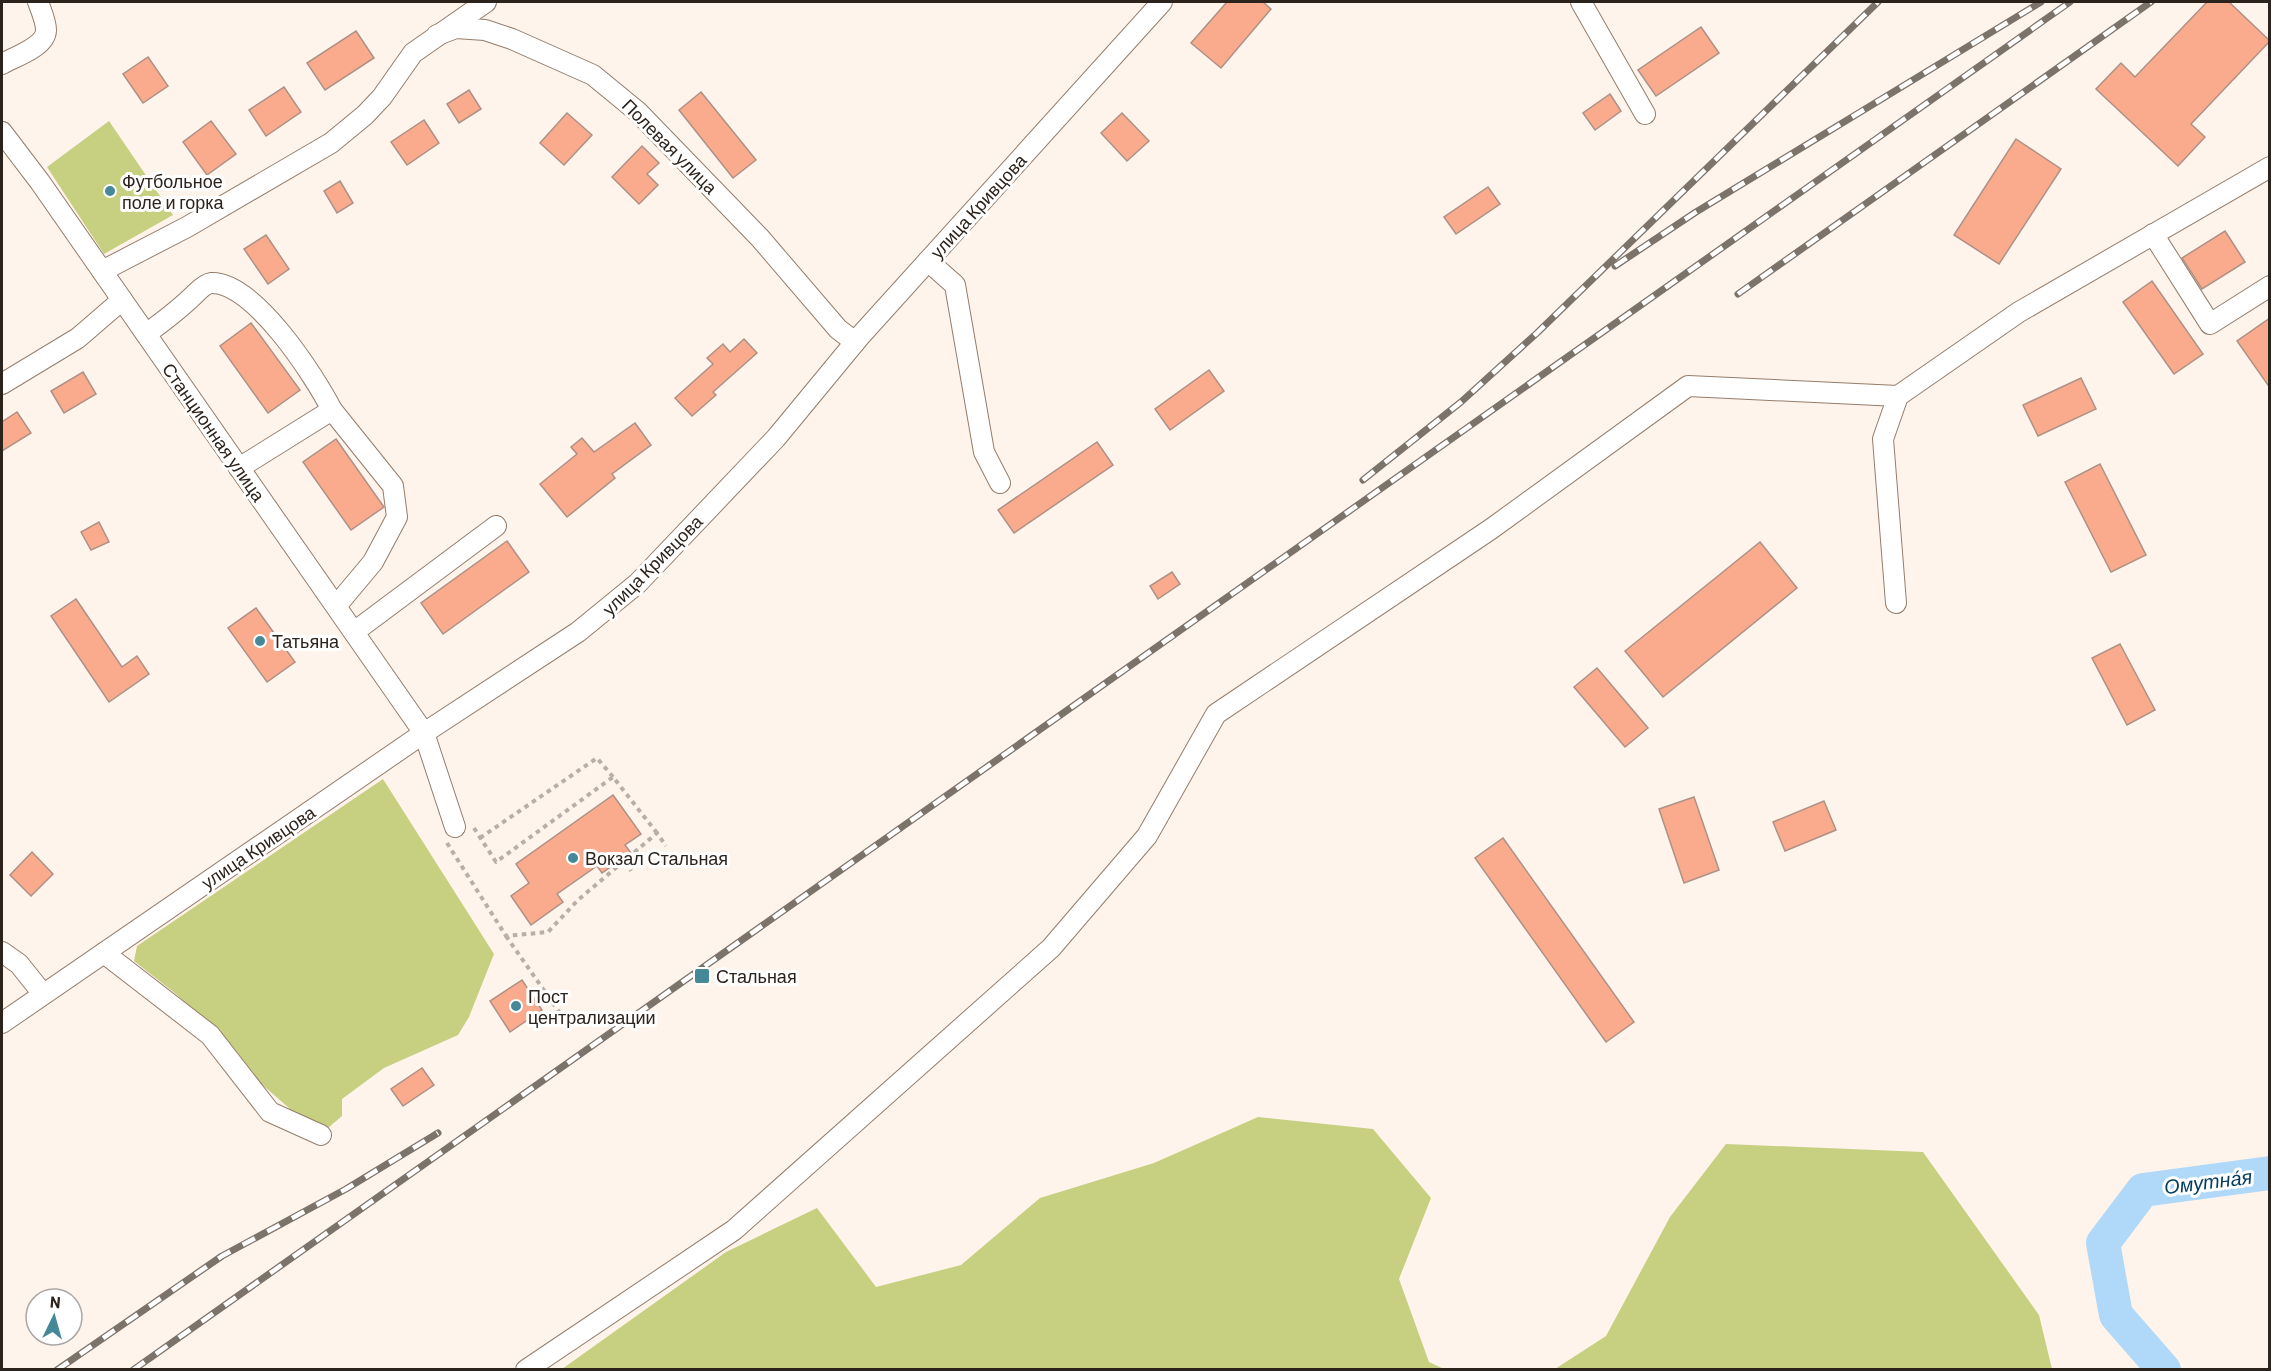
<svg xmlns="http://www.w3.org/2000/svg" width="2271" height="1371" font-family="Barlow,sans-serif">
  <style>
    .green { fill: #c6d080 }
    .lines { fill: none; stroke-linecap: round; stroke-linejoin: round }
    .river { stroke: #b0d9f9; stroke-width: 34 }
    .building { fill: #fbab8d; stroke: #ae9186; stroke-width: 1.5 }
    .minor-casing { stroke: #947d6b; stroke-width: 22 }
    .path { stroke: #baafa8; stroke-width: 4; stroke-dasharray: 4.5 4.5; stroke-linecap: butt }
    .minor { stroke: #fff; stroke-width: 20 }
    .rail-casing { stroke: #7c736b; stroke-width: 7 }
    .rail { stroke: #fff; stroke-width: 4.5; stroke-dasharray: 14; stroke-linecap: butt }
    .poi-dot { fill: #458898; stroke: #fff; stroke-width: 2 }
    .labels { text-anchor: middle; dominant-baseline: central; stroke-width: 6; stroke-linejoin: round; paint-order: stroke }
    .street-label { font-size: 18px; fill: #2c231c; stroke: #fff }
    .poi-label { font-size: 18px; fill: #2c231c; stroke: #fff; text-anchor: start }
    .water-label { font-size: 20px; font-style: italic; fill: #053e60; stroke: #fff }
  </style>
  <rect width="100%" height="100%" fill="#fff4ec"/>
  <g class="green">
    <path d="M 109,121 L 173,215 L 104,254 L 47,167 Z"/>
    <path d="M 383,779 L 494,954 L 469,1017 L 458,1035 L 384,1068 L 342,1099 L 342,1116 L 328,1128 L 297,1115 L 242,1067 L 210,1025 L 176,994 L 134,961 L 137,946 Z"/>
    <path d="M 1258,1117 L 1373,1129 L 1431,1198 L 1399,1279 L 1429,1362 L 1444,1369 L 562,1369 L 726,1252 L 817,1208 L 876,1287 L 961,1265 L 1040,1198 L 1154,1163 Z"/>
    <path d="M 1726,1144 L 1923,1152 L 2039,1315 L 2052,1369 L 1555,1369 L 1606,1336 L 1670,1217 Z"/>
  </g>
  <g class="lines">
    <path class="river" d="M 2164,1370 L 2116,1315 L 2103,1243 L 2143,1190 L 2270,1173"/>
  </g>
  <g class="building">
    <path d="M 1227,2 L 1263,2 L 1271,9 L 1221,68 L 1191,43 Z"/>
    <path d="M 2207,2 L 2229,2 L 2270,41 L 2191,124 L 2205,137 L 2178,166 L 2096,89 L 2121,63 L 2135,77 Z"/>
    <path d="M 1701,27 L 1719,53 L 1656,96 L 1638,70 Z"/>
    <path d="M 356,31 L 374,58 L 325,90 L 307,63 Z"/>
    <path d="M 148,57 L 168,86 L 143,103 L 123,74 Z"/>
    <path d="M 284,87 L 301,112 L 266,136 L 249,110 Z"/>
    <path d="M 469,90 L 481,109 L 459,123 L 447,104 Z"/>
    <path d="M 701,92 L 756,160 L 733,178 L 679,110 Z"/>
    <path d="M 1610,94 L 1621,111 L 1595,130 L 1583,113 Z"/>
    <path d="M 567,113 L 592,135 L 564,165 L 540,143 Z"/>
    <path d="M 1122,113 L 1149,141 L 1127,161 L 1101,133 Z"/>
    <path d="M 424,120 L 439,143 L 407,165 L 391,142 Z"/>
    <path d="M 211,121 L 236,154 L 207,175 L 183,142 Z"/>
    <path d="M 2016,139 L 2061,169 L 1999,264 L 1954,235 Z"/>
    <path d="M 642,146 L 659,163 L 647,174 L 658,185 L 639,204 L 612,177 Z"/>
    <path d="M 340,181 L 353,203 L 337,213 L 324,191 Z"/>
    <path d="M 1488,187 L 1500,204 L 1456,234 L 1444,217 Z"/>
    <path d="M 2225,231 L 2245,262 L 2202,289 L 2182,258 Z"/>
    <path d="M 266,235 L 289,269 L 268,284 L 244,249 Z"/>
    <path d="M 2152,281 L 2203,354 L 2174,374 L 2123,302 Z"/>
    <path d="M 2270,318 L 2270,388 L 2237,341 Z"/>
    <path d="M 251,323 L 300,390 L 268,413 L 220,346 Z"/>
    <path d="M 744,339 L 757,353 L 713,392 L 716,395 L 692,416 L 675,398 L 713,364 L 707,358 L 723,344 L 730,352 Z"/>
    <path d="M 1209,370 L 1224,391 L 1170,430 L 1155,409 Z"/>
    <path d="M 83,372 L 96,394 L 64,413 L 51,391 Z"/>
    <path d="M 2081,378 L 2096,409 L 2038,436 L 2023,405 Z"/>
    <path d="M 17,412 L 31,433 L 2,451 L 2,422 Z"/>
    <path d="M 635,423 L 651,445 L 612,474 L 615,478 L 567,517 L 540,484 L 577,454 L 571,447 L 582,438 L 594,452 Z"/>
    <path d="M 336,439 L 384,507 L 351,530 L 303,462 Z"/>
    <path d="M 1097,442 L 1113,465 L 1014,533 L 998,510 Z"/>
    <path d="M 2100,464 L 2146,555 L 2111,572 L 2065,482 Z"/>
    <path d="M 99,522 L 109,542 L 91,550 L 81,532 Z"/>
    <path d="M 507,541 L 529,572 L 443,634 L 421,603 Z"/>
    <path d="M 1760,542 L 1797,588 L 1663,697 L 1625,651 Z"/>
    <path d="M 1172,572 L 1180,584 L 1158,599 L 1150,586 Z"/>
    <path d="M 76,599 L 122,667 L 137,656 L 149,674 L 109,702 L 51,616 Z"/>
    <path d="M 256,608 L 295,662 L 267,682 L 228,628 Z"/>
    <path d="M 2120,644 L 2155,710 L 2127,725 L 2092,658 Z"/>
    <path d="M 1597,668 L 1648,728 L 1625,747 L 1574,687 Z"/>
    <path d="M 613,795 L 641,834 L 625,845 L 631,853 L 602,873 L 597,866 L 557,894 L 563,902 L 531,925 L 511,896 L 529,883 L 516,864 Z"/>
    <path d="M 1694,797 L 1719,870 L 1684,883 L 1659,809 Z"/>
    <path d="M 1824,801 L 1836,830 L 1785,851 L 1773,822 Z"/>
    <path d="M 1503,838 L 1634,1022 L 1606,1042 L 1475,858 Z"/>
    <path d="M 32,852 L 53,874 L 31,896 L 10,875 Z"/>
    <path d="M 522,980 L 542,1010 L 510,1032 L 490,1001 Z"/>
    <path d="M 422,1068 L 434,1085 L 403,1106 L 391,1089 Z"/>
  </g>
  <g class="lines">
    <g class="minor-casing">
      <g id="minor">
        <path d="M 1581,2 L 1645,114"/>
        <path d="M 437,35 L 456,28 L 485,30 L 512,39 L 593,75 L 638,112 L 760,238 L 838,329 L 855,342"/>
        <path d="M 2,64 C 14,57 46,47 46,30 C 46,21 41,10 38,2"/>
        <path d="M 2,132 L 40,182 L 424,733 L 455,827"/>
        <path d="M 2153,234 L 2210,324 L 2270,286"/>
        <path d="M 928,261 L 955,285 L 984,452 L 1000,483"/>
        <path d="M 102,271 L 187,227 L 331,143 L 365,115 L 382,97 L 413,53 L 486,2"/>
        <path d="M 146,334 C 164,321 180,309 196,293 C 200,289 205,284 211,283 C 254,281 315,377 332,410 L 239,468"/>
        <path d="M 2,384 L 78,338 L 122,300"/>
        <path d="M 332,410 L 393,486 L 397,517 L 373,562 L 337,605"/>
        <path d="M 1896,603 L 1883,439 L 1898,396 L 2019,312 L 2270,167"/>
        <path d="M 354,632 L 496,526"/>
        <path d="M 2,952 L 19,964 L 43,994"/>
        <path d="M 104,953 L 210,1035 L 270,1112 L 321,1135"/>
        <path d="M 2,1023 L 424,733 L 578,632 L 638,583 L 776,438 L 861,335 L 1162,2"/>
        <path d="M 526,1370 L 734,1230 L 1051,948 L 1147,836 L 1216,714 L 1491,529 L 1688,386 L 1898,396"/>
      </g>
    </g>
    <g class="path">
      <path d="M 474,828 L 496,862 L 613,777 L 657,833"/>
      <path d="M 480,838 L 597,758 L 613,777"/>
      <path d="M 447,843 L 506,936 L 548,932 L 578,900 L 657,833 L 666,846"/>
      <path d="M 626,862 L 631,871"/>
      <path d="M 506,936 L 564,1019"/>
    </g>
    <use href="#minor" class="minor"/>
    <g class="rail-casing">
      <g id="rail">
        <path d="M 1615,266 L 1696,212 L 2041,2"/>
        <path d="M 1738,294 L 2151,2"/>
        <path d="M 1363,480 L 1461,402 L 1537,333 L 1878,2"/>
        <path d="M 57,1370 L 222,1256 L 346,1189 L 438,1133"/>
        <path d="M 133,1370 L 2070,2"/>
      </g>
    </g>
    <use href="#rail" class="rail"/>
  </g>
  <g class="poi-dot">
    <circle cx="110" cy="191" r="6"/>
    <circle cx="260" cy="641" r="6"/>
    <circle cx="573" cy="858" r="6"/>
    <rect x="694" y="968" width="16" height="16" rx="3"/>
    <circle cx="516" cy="1006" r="6"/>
  </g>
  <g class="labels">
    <g class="street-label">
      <text transform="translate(670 146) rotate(45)">Полевая улица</text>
      <text transform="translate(978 206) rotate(-48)">улица Кривцова</text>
      <text transform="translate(214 432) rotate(55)">Станционная улица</text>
      <text transform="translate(652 565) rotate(-45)">улица Кривцова</text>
      <text transform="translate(258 847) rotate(-34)">улица Кривцова</text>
    </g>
    <g class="poi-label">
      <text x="122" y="181">Футбольное<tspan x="122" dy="21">поле и горка</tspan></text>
      <text x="272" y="641">Татьяна</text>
      <text x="585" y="858">Вокзал Стальная</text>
      <text x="716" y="976">Стальная</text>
      <text x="528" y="996">Пост<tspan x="528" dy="21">централизации</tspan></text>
    </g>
    <g class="water-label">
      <text transform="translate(2208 1181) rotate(-7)">Омутна́я</text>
    </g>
  </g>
  <rect width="2271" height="1371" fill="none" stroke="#2c231c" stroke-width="6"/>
  <g transform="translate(54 1317) rotate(5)"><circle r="28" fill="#ffffff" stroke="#aba7a4" stroke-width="1.5"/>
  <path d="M0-4.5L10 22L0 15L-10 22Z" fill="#458898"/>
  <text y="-9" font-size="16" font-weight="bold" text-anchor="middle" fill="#2c231c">N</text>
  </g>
</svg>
